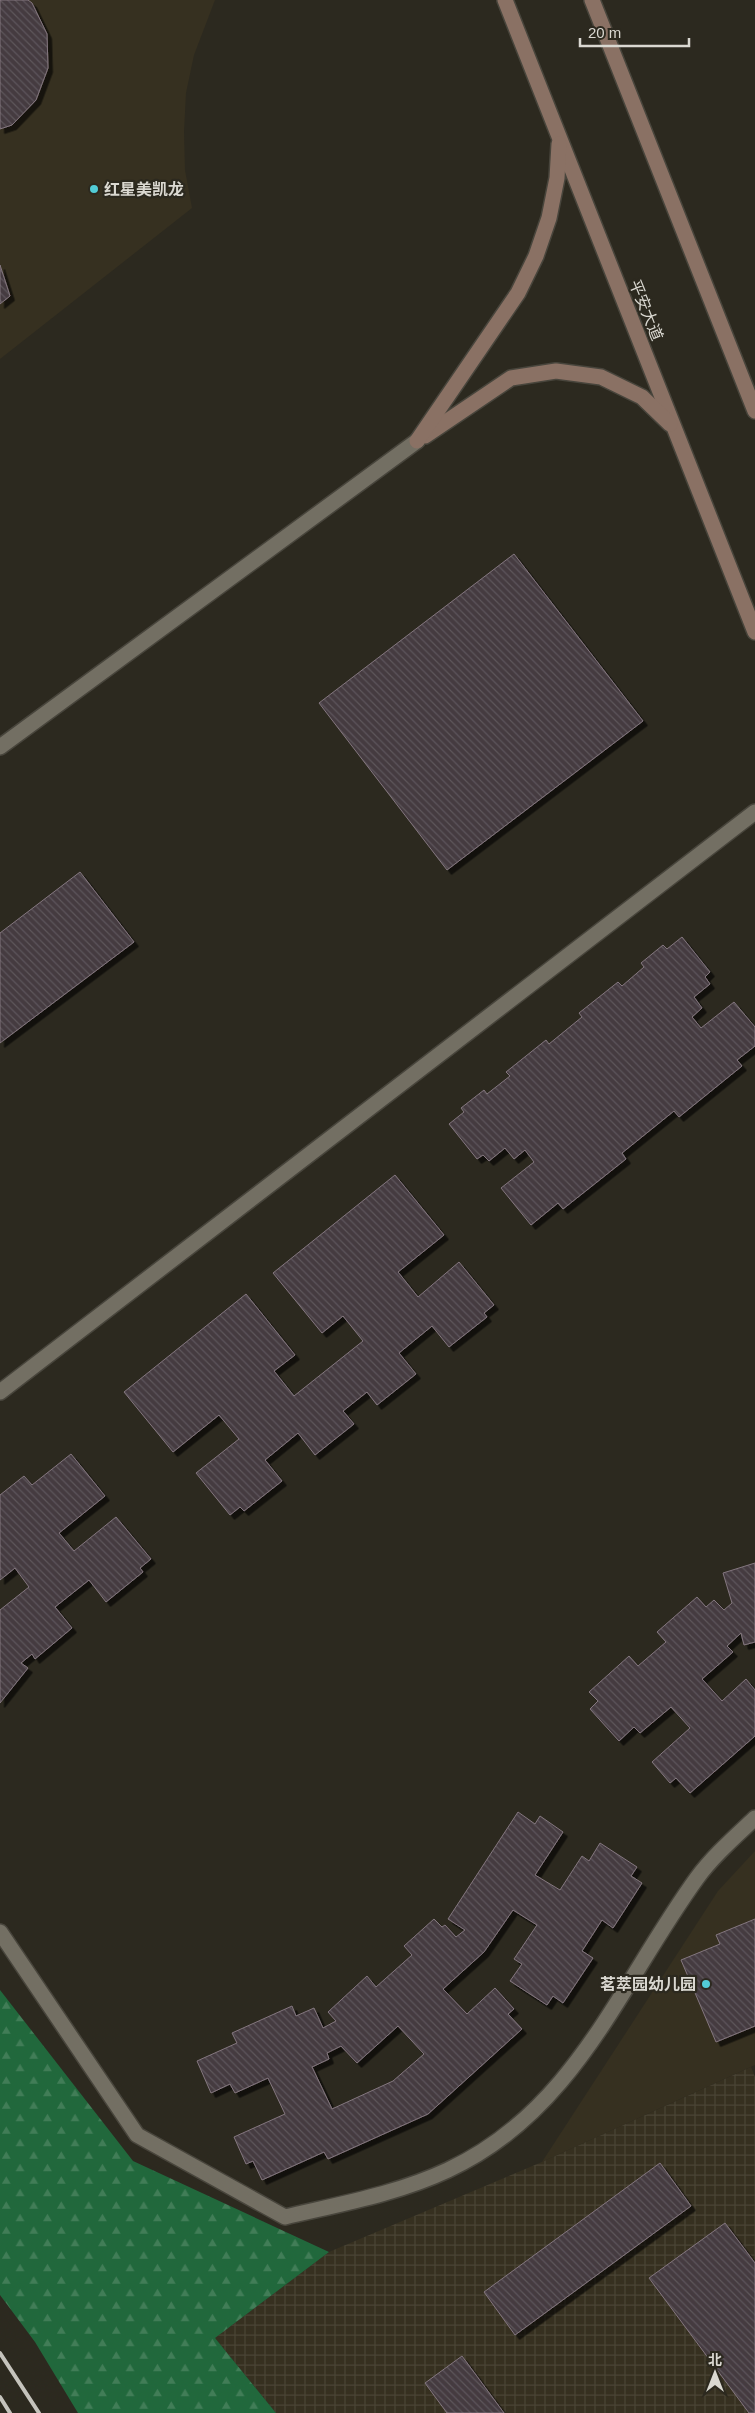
<svg xmlns="http://www.w3.org/2000/svg" width="755" height="2413" font-family="Helvetica,'Noto Sans SC',sans-serif">
  <style>
    .built { fill: #363020 }
    .industrial { fill: url(#industrial-grid) }
    .forest { fill: url(#forest-firs) }
    .building { fill: url(#building-back-hatch); stroke: #84777f; fill-rule: evenodd; filter: url(#shadow) }
    .lines { fill: none; stroke-linecap: round; stroke-linejoin: round }
    .service-casing { stroke: #48453c; stroke-width: 18 }
    .minor-casing { stroke: #48453c; stroke-width: 18 }
    .secondary-casing { stroke: #48453c; stroke-width: 18 }
    .service { stroke: #736f63; stroke-width: 15 }
    .minor { stroke: #736f63; stroke-width: 15 }
    .secondary { stroke: #8a7164; stroke-width: 15 }
    .rail { stroke: #c5c3bc; stroke-width: 4 }
    .poi-dot { fill: #52ccd6; stroke: #2c291f; stroke-width: 2 }
    .labels { text-anchor: middle; dominant-baseline: central; stroke-width: 4.5; stroke-linejoin: round; paint-order: stroke }
    .poi-label { font-size: 16px; font-weight: bold; fill: #dad8d1; stroke: #2c291f; text-anchor: start }
    .street-label { font-size: 16px; fill: #dad8d1; stroke: #2c291f }
  </style>
  <defs>
    <pattern id="industrial-grid" width="8" height="8" patternUnits="userSpaceOnUse" patternTransform="scale(1.25)"><rect width="8" height="8" fill="#363020"/><path d="M0 4h8M4 0v8" fill="none" stroke="#494435"/></pattern>
    <pattern id="forest-firs" width="22" height="20" patternUnits="userSpaceOnUse" patternTransform="scale(1.25)"><rect width="22" height="20" fill="#21683c"/><path d="M5 1l3.5 6h-7zM16 11l3.5 6h-7z" fill="#417d57"/></pattern>
    <pattern id="building-back-hatch" width="6" height="6" patternUnits="userSpaceOnUse" patternTransform="scale(1.25)"><rect width="6" height="6" fill="#443a40"/><path d="M-1 5l2 2M0 0l6 6M5-1l2 2" fill="none" stroke="#5e565b"/></pattern>
    <filter id="shadow"><feDropShadow dx="4.5" dy="4.5" stdDeviation="0" flood-color="#0009"/></filter>
  </defs>
  <rect width="100%" height="100%" fill="#2c291f"/>
  <g class="built">
    <path d="M 0,0 L 215,0 L 194,55 L 186,93 L 184,132 L 185,170 L 192,208 L 0,359 Z"/>
    <path d="M 755,1851 L 755,2065 L 542,2162 L 718,1891 Z"/>
  </g>
  <path class="industrial" d="M 751,2067 L 755,2077 L 755,2413 L 276,2413 L 215,2338 L 329,2252 L 542,2162 Z"/>
  <path class="forest" d="M 0,1990 L 133,2161 L 329,2252 L 215,2338 L 276,2413 L 78,2413 L 35,2342 L 0,2295 Z"/>
  <g class="building">
    <path d="M 0,0 L 28,0 L 32,3 L 47,34 L 48,68 L 36,100 L 12,125 L 0,129 Z"/>
    <path d="M 0,265 L 10,296 L 0,304 Z"/>
    <path d="M 514,554 L 643,721 L 447,870 L 319,703 Z"/>
    <path d="M 80,872 L 134,942 L 0,1043 L 0,933 Z"/>
    <path d="M 682,937 L 710,972 L 705,977 L 710,984 L 694,997 L 702,1008 L 692,1017 L 701,1028 L 734,1002 L 755,1027 L 755,1046 L 737,1060 L 742,1066 L 679,1117 L 674,1111 L 622,1153 L 626,1159 L 563,1209 L 558,1203 L 531,1225 L 501,1188 L 534,1162 L 525,1150 L 514,1159 L 505,1148 L 489,1161 L 483,1155 L 477,1159 L 449,1124 L 464,1112 L 461,1108 L 484,1090 L 487,1094 L 510,1076 L 506,1072 L 546,1040 L 549,1044 L 582,1017 L 579,1013 L 618,982 L 622,986 L 644,967 L 641,963 L 663,945 L 667,949 Z"/>
    <path d="M 395,1175 L 444,1235 L 398,1272 L 418,1297 L 459,1262 L 494,1305 L 484,1313 L 487,1317 L 449,1347 L 432,1326 L 399,1353 L 416,1374 L 377,1405 L 367,1392 L 343,1411 L 354,1424 L 315,1455 L 298,1433 L 265,1460 L 282,1481 L 244,1511 L 240,1507 L 230,1515 L 196,1473 L 239,1439 L 219,1415 L 173,1452 L 124,1392 L 246,1294 L 295,1355 L 274,1371 L 294,1396 L 363,1341 L 343,1316 L 322,1333 L 273,1273 Z"/>
    <path d="M 71,1454 L 105,1496 L 59,1533 L 74,1551 L 116,1517 L 151,1559 L 140,1568 L 143,1572 L 106,1602 L 89,1580 L 55,1607 L 72,1628 L 35,1659 L 32,1654 L 21,1663 L 28,1668 L 0,1703 L 0,1610 L 29,1587 L 15,1568 L 0,1580 L 0,1495 L 24,1476 L 32,1485 Z"/>
    <path d="M 755,1563 L 755,1642 L 744,1645 L 741,1633 L 727,1646 L 733,1652 L 702,1679 L 722,1701 L 746,1679 L 755,1690 L 755,1736 L 690,1793 L 676,1778 L 670,1783 L 652,1762 L 690,1728 L 671,1707 L 640,1733 L 634,1727 L 619,1741 L 590,1709 L 598,1701 L 589,1692 L 629,1656 L 638,1666 L 666,1642 L 657,1632 L 697,1597 L 706,1607 L 714,1600 L 724,1610 L 732,1603 L 723,1573 Z"/>
    <path d="M 518,1812 L 535,1824 L 540,1816 L 563,1832 L 535,1875 L 560,1890 L 582,1856 L 589,1861 L 600,1843 L 637,1867 L 631,1876 L 642,1883 L 613,1928 L 602,1920 L 582,1951 L 593,1958 L 563,2003 L 553,1996 L 547,2005 L 510,1981 L 522,1964 L 514,1959 L 537,1925 L 513,1910 L 484,1952 L 443,1989 L 467,2014 L 495,1988 L 514,2009 L 508,2014 L 522,2029 L 428,2114 L 328,2159 L 324,2152 L 262,2180 L 253,2161 L 246,2164 L 234,2137 L 285,2114 L 268,2078 L 235,2093 L 230,2084 L 211,2093 L 197,2061 L 237,2043 L 232,2033 L 292,2006 L 296,2016 L 314,2008 L 323,2028 L 336,2021 L 328,2012 L 367,1976 L 376,1987 L 412,1955 L 404,1946 L 434,1919 L 442,1927 L 445,1925 L 456,1937 L 465,1930 L 448,1919 ZM 398,2026 L 424,2054 L 393,2081 L 332,2109 L 312,2067 L 329,2059 L 327,2053 L 341,2046 L 357,2063 Z"/>
    <path d="M 755,1919 L 755,2026 L 716,2042 L 681,1960 L 720,1944 L 716,1935 Z"/>
    <path d="M 660,2163 L 691,2206 L 515,2335 L 484,2292 Z"/>
    <path d="M 725,2223 L 755,2263 L 755,2413 L 749,2413 L 649,2278 Z"/>
    <path d="M 462,2356 L 504,2413 L 447,2413 L 425,2383 Z"/>
  </g>
  <g class="lines">
    <g class="service-casing">
      <g id="service">
        <path d="M 0,1392 L 755,812"/>
        <path d="M 0,1932 L 137,2135 L 285,2217 C 340,2204 397,2194 448,2170 C 575,2111 620,1984 697,1878 C 714,1855 735,1837 755,1818"/>
      </g>
    </g>
    <g class="minor-casing">
      <path id="minor" d="M 0,747 L 417,441"/>
    </g>
    <g class="secondary-casing">
      <g id="secondary">
        <path d="M 505,0 L 755,632"/>
        <path d="M 592,0 L 755,411"/>
        <path d="M 425,436 L 511,378 L 556,371 L 601,377 L 642,397 L 670,424"/>
        <path d="M 417,441 L 518,293 L 536,256 L 549,218 L 557,178 L 559,144"/>
      </g>
    </g>
    <use href="#service" class="service"/>
    <use href="#minor" class="minor"/>
    <use href="#secondary" class="secondary"/>
    <g class="rail">
      <path d="M 0,2353 L 39,2413"/>
      <path d="M 0,2397 L 10,2413"/>
    </g>
  </g>
  <g class="poi-dot">
    <circle cx="94" cy="189" r="5"/>
    <circle cx="706" cy="1984" r="5"/>
  </g>
  <g class="labels">
    <g class="poi-label">
      <text x="104" y="189">红星美凯龙</text>
      <text x="696" y="1984" text-anchor="end">茗萃园幼儿园</text>
    </g>
    <g class="street-label">
      <text transform="translate(646 310) rotate(68)">平安大道</text>
    </g>
  </g>
  <g transform="translate(715 2373)" stroke="#2c291f" stroke-width="4" paint-order="stroke">
  <path d="M0-4L9 19L0 12L-9 19Z" fill="#dad8d1"/>
  <text y="-8" font-size="14" font-weight="bold" text-anchor="middle" fill="#dad8d1">北</text>
  </g>
  <path d="M580 38v8h109v-8" fill="none" stroke="#dad8d1" stroke-width="2.5"/>
  <text x="588" y="38" font-size="15" fill="#dad8d1" stroke="#2c291f" stroke-width="4" paint-order="stroke">20 m</text>
</svg>
